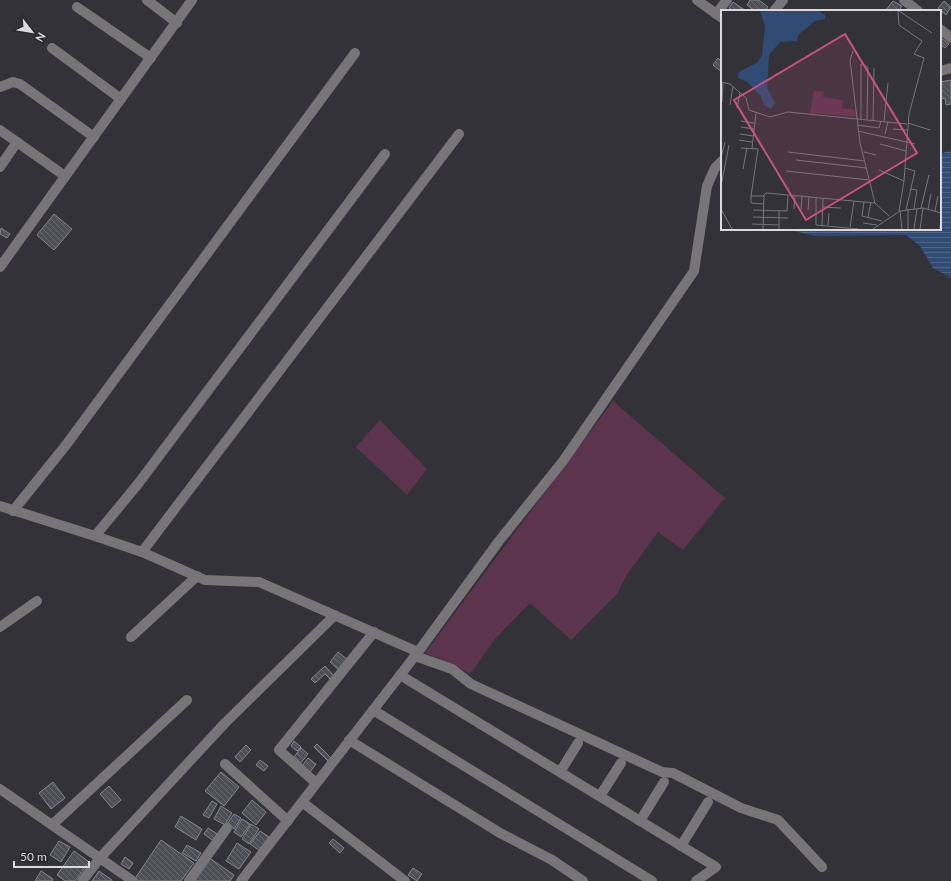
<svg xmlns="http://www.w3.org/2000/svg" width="951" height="881" font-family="Lato,sans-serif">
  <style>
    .green { fill: #5d344d }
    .water { fill: url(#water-rules) }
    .building { fill: url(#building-back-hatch); stroke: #83858c }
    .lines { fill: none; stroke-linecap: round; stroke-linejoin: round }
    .minor { stroke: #787578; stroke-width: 10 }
    .inset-road { fill: none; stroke: #77757b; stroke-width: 1 }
    .view { fill: #ca5282; fill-opacity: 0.15; stroke: #ca5282; stroke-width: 2 }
    .inset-edge { fill: none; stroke: #dbdade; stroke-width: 2 }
  </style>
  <defs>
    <pattern id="water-rules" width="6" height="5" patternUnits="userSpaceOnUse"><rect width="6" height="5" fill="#304b74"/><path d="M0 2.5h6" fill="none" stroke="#4d6487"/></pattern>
    <pattern id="building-back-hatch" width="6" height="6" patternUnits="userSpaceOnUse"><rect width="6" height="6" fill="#4e4f56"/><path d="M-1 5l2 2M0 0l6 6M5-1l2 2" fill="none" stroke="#67686e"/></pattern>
  </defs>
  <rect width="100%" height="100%" fill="#343239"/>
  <g class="green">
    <path d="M 613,401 L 725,498 L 683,550 L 658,532 L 626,576 L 617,594 L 571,640 L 530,603 L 495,639 L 470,674 L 450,663 L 425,653 Z"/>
    <path d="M 380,420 L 427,469 L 407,495 L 356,447 Z"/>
  </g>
  <path class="water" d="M 951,150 L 951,278 L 933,268 L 920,246 L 906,235 L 815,236 L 794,231 L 792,229 L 940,229 L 940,154 Z"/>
  <g class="building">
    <path d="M 750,0 L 759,0 L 768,7 L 765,11 L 755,11 L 747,5 Z"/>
    <path d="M 893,1 L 902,6 L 899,11 L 886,10 Z"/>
    <path d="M 944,1 L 951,7 L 946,15 L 938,8 Z"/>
    <path d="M 733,2 L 746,11 L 733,11 L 729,8 Z"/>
    <path d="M 940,37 L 949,44 L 945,48 L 940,44 Z"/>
    <path d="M 722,57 L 722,72 L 713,65 L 718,58 L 720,60 Z"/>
    <path d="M 951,80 L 951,104 L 946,105 L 945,98 L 941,99 L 940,82 Z"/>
    <path d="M 54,214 L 72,229 L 54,250 L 37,235 Z"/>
    <path d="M 1,228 L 10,234 L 7,238 L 0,234 Z"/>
    <path d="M 338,652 L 348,660 L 340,671 L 330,662 Z"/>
    <path d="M 325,666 L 334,676 L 330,679 L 325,674 L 315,683 L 311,679 Z"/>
    <path d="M 294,741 L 301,747 L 297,751 L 291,746 Z"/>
    <path d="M 317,744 L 332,759 L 329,762 L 314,747 Z"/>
    <path d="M 246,745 L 251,750 L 240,762 L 235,757 Z"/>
    <path d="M 301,748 L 308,754 L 300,764 L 293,758 Z"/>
    <path d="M 308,758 L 316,764 L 310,772 L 302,766 Z"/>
    <path d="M 260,760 L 268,766 L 264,771 L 256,765 Z"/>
    <path d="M 221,772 L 239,787 L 224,806 L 205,791 Z"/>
    <path d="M 53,782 L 65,798 L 51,809 L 39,793 Z"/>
    <path d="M 109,786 L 121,800 L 112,808 L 100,794 Z"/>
    <path d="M 252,800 L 266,812 L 256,825 L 242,813 Z"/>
    <path d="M 212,801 L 217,804 L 209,818 L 203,815 Z"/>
    <path d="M 221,806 L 232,813 L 225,825 L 214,819 Z"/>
    <path d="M 234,814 L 241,818 L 234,829 L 227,824 Z"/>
    <path d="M 181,816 L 202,829 L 196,840 L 175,827 Z"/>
    <path d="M 242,819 L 250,824 L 241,837 L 234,832 Z"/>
    <path d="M 251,824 L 259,829 L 249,844 L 242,839 Z"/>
    <path d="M 208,828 L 219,835 L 215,842 L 204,834 Z"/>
    <path d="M 260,831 L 269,837 L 259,850 L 250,844 Z"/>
    <path d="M 333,839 L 344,848 L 340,853 L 329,843 Z"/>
    <path d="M 161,840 L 194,863 L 181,881 L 135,881 L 134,880 Z"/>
    <path d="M 59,841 L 70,847 L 61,862 L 50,855 Z"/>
    <path d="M 237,843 L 251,852 L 239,869 L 226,861 Z"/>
    <path d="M 187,845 L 201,853 L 196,861 L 182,853 Z"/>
    <path d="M 74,851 L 89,862 L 75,881 L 65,881 L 57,875 Z"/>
    <path d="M 125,857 L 133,863 L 129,869 L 121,864 Z"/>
    <path d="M 208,857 L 234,875 L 230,881 L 191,881 Z"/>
    <path d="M 413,868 L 422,874 L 417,881 L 408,875 Z"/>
    <path d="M 41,871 L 53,879 L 52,881 L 35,881 Z"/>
    <path d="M 99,871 L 112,880 L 112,881 L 92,881 Z"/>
  </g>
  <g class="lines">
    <g class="minor">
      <path d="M 147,0 L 177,23"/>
      <path d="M 697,0 L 722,18"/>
      <path d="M 904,0 L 918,11"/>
      <path d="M 77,7 L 151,58"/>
      <path d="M 774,11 L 783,0"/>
      <path d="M 716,14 L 727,0"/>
      <path d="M 940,29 L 951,38"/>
      <path d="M 52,48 L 121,99"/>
      <path d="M 940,71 L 951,68"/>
      <path d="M 0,87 L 13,82 L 20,84 L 94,137"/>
      <path d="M 0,130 L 65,176"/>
      <path d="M 0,167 L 17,142"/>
      <path d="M 0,267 L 192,0"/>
      <path d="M 0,506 L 95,536 L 142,552 L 205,580 L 259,582 L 418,652"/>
      <path d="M 13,511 L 66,445 L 355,53"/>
      <path d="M 95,536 L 138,484 L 385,154"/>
      <path d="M 142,552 L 459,134"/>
      <path d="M 0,627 L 37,601"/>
      <path d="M 131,637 L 197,576"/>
      <path d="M 415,656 L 452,669 L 471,684 L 662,772 L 673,773 L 741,808 L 778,820 L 822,867"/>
      <path d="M 400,675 L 716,867 L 696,881"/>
      <path d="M 373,710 L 652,881"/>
      <path d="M 349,740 L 500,833 L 552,860 L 583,881"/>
      <path d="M 225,764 L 288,821"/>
      <path d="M 560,772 L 578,743"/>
      <path d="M 316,783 L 279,750 L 374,632"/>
      <path d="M 0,789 L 133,881"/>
      <path d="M 600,796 L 621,763"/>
      <path d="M 302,802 L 405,881"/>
      <path d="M 640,821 L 664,782"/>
      <path d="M 53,824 L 187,700"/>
      <path d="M 681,846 L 708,802"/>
      <path d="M 82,881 L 100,858 L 225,723 L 335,615"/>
      <path d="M 189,881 L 227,828"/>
      <path d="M 241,881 L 418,652 L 499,541 L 563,461 L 694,271 L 707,186 L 715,168 L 722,161"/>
    </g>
  </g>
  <g transform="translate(721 10)">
    <rect width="220" height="220" fill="#343239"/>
    <path d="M 93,81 L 103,82 L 102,87 L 122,90 L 121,98 L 134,100 L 135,107 L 89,103 Z" fill="#5d344d"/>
    <path d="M 39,1 L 98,1 L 104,5 L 104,9 L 94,11 L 77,25 L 76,31 L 59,32 L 48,45 L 46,78 L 54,93 L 50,99 L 43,95 L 40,86 L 25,71 L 18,69 L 17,65 L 18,62 L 37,52 L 41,45 L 44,16 Z" fill="#304b74"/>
    <path class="inset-road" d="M 177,1 L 178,15 L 201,31 L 193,44 L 203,48 L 188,104 L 183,171 L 178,201M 178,1 L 211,23M 132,41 L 129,50 L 136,108M 0,72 L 9,74 L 25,88 L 28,100 L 49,107 L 67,102 L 186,114M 1,92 L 2,72M 9,95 L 12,76M 16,98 L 19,83M 136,108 L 139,133 L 154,193 L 168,206M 140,109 L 140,54 L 147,57 L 146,109M 152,110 L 153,58M 20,111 L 33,113M 163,111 L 167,73M 187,113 L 209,120M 136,115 L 158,118 L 160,111M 20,117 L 33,119M 172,119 L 186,120M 137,121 L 194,134M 19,124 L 32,126M 164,124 L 167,112M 18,130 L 31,132M 159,134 L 185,141M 20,138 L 37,139 L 30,186 L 43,186M 31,138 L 35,103M 67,142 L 144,151M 143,142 L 155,145M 0,148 L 4,132M 75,150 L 145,158M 184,158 L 194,161 L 185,200M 22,159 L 26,138M 158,160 L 183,171M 65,161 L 148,170M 0,176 L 8,135M 189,179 L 196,180 L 193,199M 30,186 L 30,193 L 42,194M 95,188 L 95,215 L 137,219M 143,192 L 141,206 L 161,211M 102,197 L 120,198M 200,198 L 208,165M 0,199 L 11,219M 73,199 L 74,186M 207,199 L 210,184M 32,200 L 66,201 L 67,186M 80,200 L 81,187M 87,200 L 88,187M 179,201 L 181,219M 214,201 L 217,186M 32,207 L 67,208M 147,207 L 150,192M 142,213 L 156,215M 31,214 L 58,215M 101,215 L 102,189M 107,215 L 108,203M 129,217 L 133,191M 42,219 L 43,185 L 45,183 L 154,193M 58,219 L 58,201M 152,219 L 179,201 L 202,198 L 220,203M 187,219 L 187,199M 193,219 L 196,199M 199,219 L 202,198M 219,219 L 220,206"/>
    <path class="view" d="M 124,24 L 196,143 L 85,210 L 13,90 Z"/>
    <rect width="220" height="220" class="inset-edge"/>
  </g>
  <g transform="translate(32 32) rotate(121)" stroke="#2a282e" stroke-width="3" paint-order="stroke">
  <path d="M0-3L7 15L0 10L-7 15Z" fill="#dbdade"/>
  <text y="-6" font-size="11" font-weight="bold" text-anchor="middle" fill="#dbdade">N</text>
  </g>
  <path d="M14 861v6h75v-6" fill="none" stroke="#dbdade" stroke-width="2"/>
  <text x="20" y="861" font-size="12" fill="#dbdade" stroke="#2a282e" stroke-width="3" paint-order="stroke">50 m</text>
</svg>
